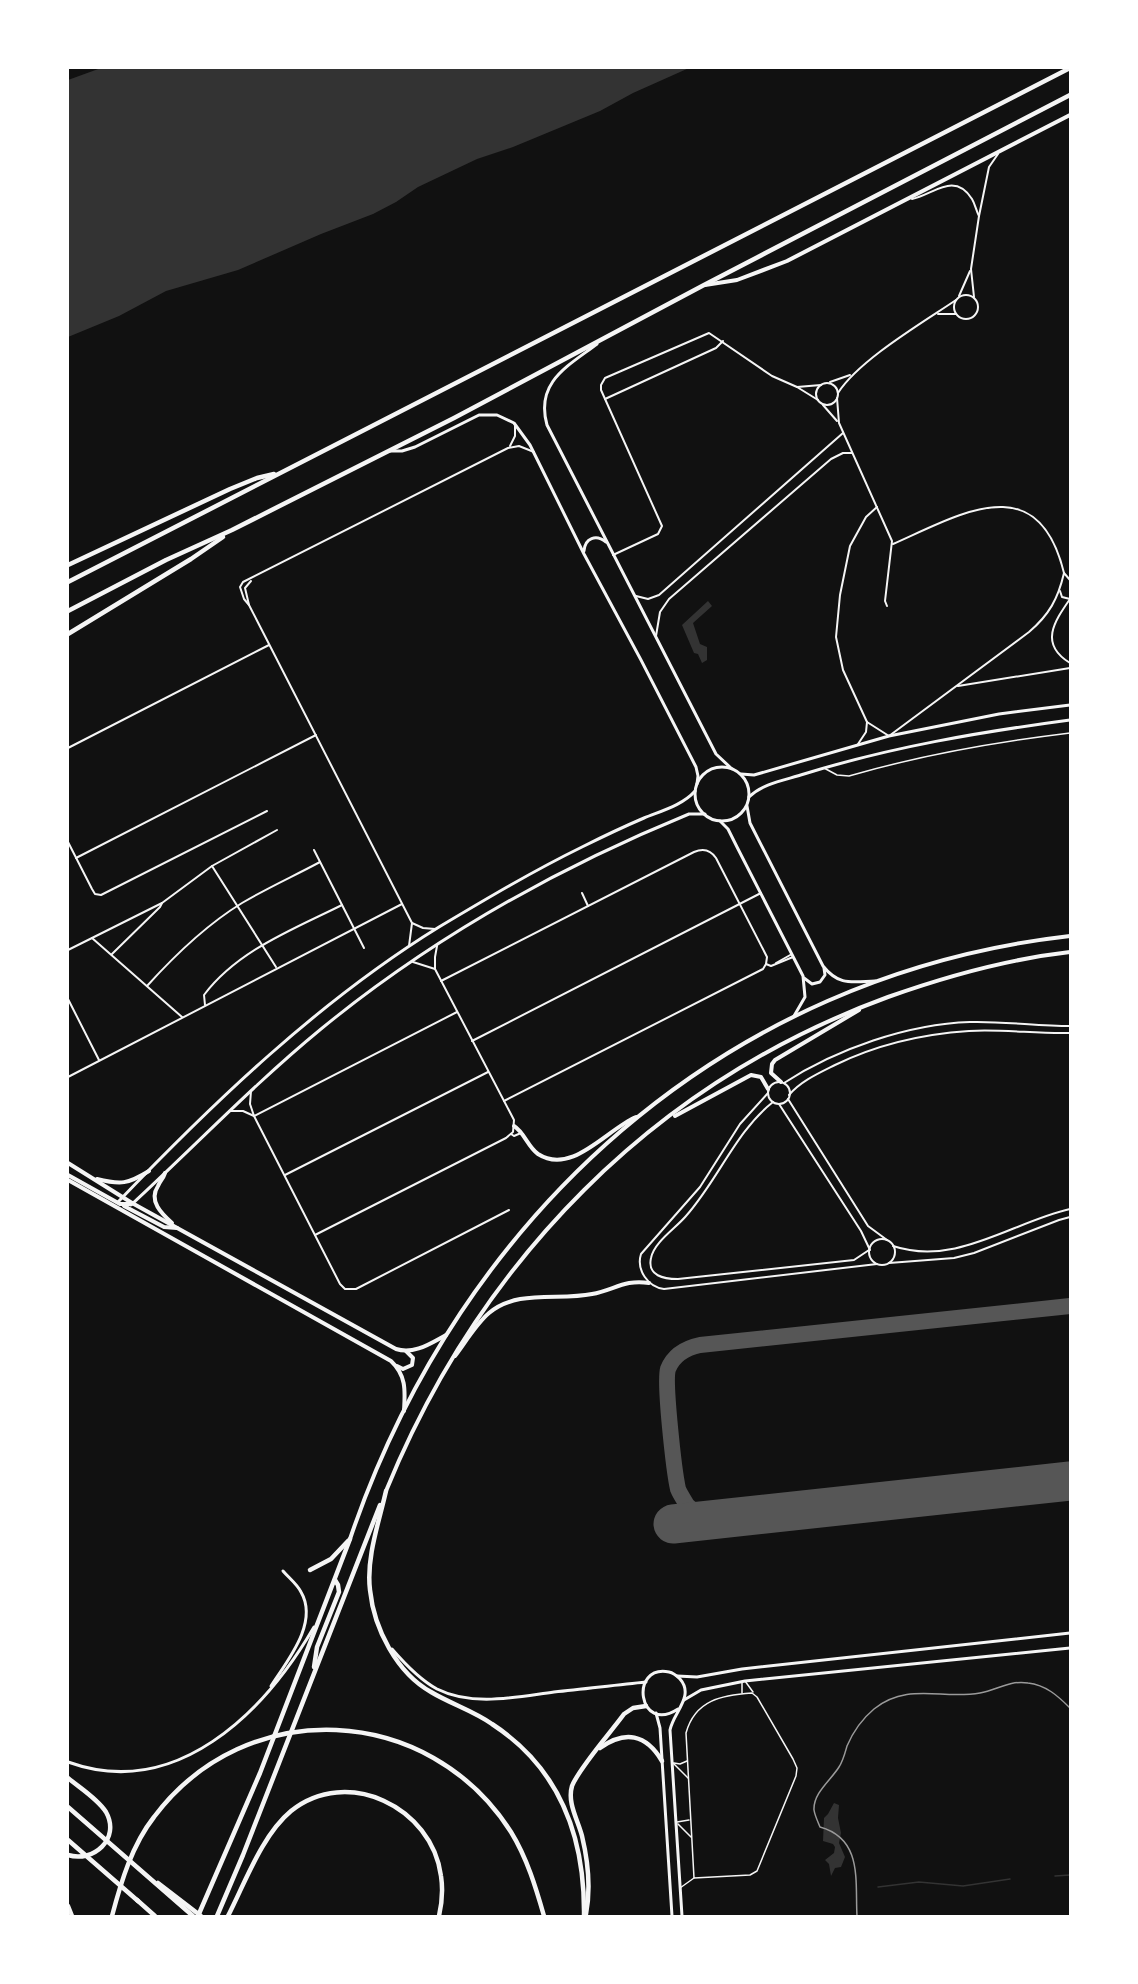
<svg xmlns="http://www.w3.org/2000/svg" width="1138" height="1984" font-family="'Roboto Condensed',sans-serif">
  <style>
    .water { fill: #333 }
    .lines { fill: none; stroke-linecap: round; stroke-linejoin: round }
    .stream { stroke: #333; stroke-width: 1.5 }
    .taxiway { stroke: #565656; stroke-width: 16 }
    .runway { stroke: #565656; stroke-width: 39 }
    .service { stroke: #f5f5f5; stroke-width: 1.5 }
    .minor { stroke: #f5f5f5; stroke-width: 2 }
    .tertiary { stroke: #f5f5f5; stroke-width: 3 }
    .secondary { stroke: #f5f5f5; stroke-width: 4 }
    .primary { stroke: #f5f5f5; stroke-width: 4 }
    .trunk { stroke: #f5f5f5; stroke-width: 4.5 }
    .motorway { stroke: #f5f5f5; stroke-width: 4.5 }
    .rail { stroke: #9a9a9a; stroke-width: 1.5 }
  </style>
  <rect width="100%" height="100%" fill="#111"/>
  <g class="water">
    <path d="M 101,68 L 689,68 L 633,93 L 600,111 L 513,147 L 477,159 L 418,187 L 396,202 L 373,214 L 321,234 L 238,270 L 166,291 L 119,316 L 68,337 L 68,80 Z"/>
    <path d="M 708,601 L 712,606 L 693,623 L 700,644 L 707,647 L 707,660 L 702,663 L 698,654 L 694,653 L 682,625 Z"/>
    <path d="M 834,1803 L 839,1805 L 838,1818 L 841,1833 L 839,1843 L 845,1857 L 841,1867 L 835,1868 L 831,1876 L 829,1864 L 825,1860 L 834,1853 L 835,1847 L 833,1844 L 823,1841 L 824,1818 L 828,1814 Z"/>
  </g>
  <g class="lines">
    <g class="stream">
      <path d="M 1055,1876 L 1070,1875"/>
      <path d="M 878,1887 L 919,1882 L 963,1886 L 1010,1879"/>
    </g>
    <path class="taxiway" d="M 721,1520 C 709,1517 696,1515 687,1505 C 684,1500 680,1494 678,1489 C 674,1471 664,1382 668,1369 C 674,1354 686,1348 700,1345 L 1070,1306"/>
    <path class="runway" d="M 673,1524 L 1070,1481"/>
    <g class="service">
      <path d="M 824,768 L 837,775 L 849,776 C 921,755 996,742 1070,733"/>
      <path d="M 68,913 L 68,912"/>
      <path d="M 745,1681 L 753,1692"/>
      <path d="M 742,1683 L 742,1693"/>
      <path d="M 752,1693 L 757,1697 L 793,1759 L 797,1768 L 796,1776 L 757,1871 L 750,1875 L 694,1878 L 686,1733 C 695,1700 722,1695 752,1693 Z"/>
      <path d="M 672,1762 L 688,1778"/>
      <path d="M 674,1763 L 680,1764 L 687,1761"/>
      <path d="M 677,1822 L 689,1820"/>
      <path d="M 678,1824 L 691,1837"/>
      <path d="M 680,1888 L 694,1878"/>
    </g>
    <g class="minor">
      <path d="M 912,199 C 933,195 954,171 972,199 C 975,204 976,210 979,216"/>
      <circle cx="966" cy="307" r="12"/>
      <path d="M 959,296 L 970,271"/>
      <path d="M 974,297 L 971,269 L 979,216 L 989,167 L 998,154"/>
      <path d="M 938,314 L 956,314"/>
      <path d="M 830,382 L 850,375"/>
      <circle cx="827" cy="394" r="11"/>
      <path d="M 797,387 L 821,385"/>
      <path d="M 838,393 C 859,360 922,323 956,300"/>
      <path d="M 837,398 L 839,423 L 892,541 L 885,601 L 887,606"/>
      <path d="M 605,399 L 716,348 L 723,341"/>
      <path d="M 823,405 L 837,421"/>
      <path d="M 510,446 L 515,436 L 515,426"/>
      <path d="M 877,507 L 866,517 L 850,546 L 840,595 L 836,637 L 843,670 L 867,722 L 889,736 L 1029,632 C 1049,615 1058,599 1064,573 L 1070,580"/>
      <path d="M 893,544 C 961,514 1038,466 1064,573"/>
      <path d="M 613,555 L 658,534 L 662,526 L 601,390 L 601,385 L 605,378 L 709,333 L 772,376 L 797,387 L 818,400"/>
      <path d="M 1060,591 L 1062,597 L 1070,599"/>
      <path d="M 636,596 L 648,599 L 659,595 L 843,433"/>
      <path d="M 1070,599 C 1054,622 1039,644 1070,663"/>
      <path d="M 249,605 L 245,588 L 251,581"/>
      <path d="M 656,636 L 660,612 L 669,599 L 831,459 L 843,453 L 852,453"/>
      <path d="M 958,686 L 1070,668"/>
      <path d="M 858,744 L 866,732 L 867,722"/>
      <path d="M 68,748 L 269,645"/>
      <path d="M 68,842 L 92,889 L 95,894 L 101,895 L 267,811"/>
      <path d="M 314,850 L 364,948"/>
      <path d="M 76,858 L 316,735"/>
      <path d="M 212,866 L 276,967"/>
      <path d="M 582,893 L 588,906"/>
      <path d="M 412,923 L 423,928 L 435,929"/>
      <path d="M 92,938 L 182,1017"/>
      <path d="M 409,946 L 412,923 L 249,605 L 244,599 L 240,587 L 243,582 L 508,448 L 519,446 L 534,452"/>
      <path d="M 68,950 L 162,903 L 212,866 L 277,830"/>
      <path d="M 112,954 L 160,907 L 162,903"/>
      <path d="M 413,962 L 435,969"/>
      <path d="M 776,963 L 792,954"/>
      <path d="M 766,964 L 771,966 L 793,957"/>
      <path d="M 441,981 L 694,852 C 703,848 710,849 716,858 L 767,957 L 766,964"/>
      <path d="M 147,986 C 175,955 206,925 242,903 C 267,888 294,876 320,862"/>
      <path d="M 68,999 L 99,1060"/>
      <path d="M 205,1005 L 204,995 C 238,950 294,929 342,905"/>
      <path d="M 472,1041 L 761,893"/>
      <path d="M 68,1077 L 402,904"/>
      <circle cx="779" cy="1093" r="11"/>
      <path d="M 784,1083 C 836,1049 908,1024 970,1022 C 1003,1021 1037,1026 1070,1026"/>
      <path d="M 251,1091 L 250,1104 L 254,1116 L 340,1284 L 345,1289 L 356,1289 L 509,1210"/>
      <path d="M 768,1093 L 740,1124 L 700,1187 L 641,1254 C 636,1270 648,1287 664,1289 L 877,1264"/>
      <path d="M 789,1095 C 801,1081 819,1073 835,1065 C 876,1045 923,1034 969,1031 C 1003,1029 1037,1034 1070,1033"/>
      <path d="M 788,1099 L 868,1226 L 887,1240"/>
      <path d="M 504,1101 L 763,969 L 766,964"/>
      <path d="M 773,1102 C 736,1131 718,1180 686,1216 C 676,1228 654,1242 651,1258 C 647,1276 664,1279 678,1279 L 854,1260 L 869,1250"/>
      <path d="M 779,1104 L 861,1231 L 870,1250"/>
      <path d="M 231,1111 L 243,1111 L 254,1116"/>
      <path d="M 254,1116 L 457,1012"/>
      <path d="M 511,1134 L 514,1136 L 521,1133"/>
      <path d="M 285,1175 L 488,1072"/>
      <path d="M 315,1235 L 506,1138 L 513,1132 L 514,1120 L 435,969 L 435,957 L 437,946"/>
      <circle cx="882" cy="1252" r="13"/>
      <path d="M 893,1246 C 956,1267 1012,1222 1070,1209"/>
      <path d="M 889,1263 L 954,1258 L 974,1253 L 1059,1220 L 1070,1217"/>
    </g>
    <g class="tertiary">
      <path d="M 597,344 C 568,366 535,382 547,425 L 716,754 L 732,769"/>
      <path d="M 390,451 L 402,451 L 415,447 L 479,415 L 497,415 L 514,423 L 530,445 L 584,554 L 641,660 L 696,767 L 698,776 L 697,784"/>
      <path d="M 584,551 C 585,538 596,534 606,542"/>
      <circle cx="722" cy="794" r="27"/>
      <path d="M 741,774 L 754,775 L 889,736 L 999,714 L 1070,705"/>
      <path d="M 749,797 C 763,783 786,780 804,774 C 891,747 980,732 1070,720"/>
      <path d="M 747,806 L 750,823 L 823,966 C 839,986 851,982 875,981"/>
      <path d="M 720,821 L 728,829 L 737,847 L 803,976 L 805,997 L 794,1016"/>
      <path d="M 804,978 L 812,984 L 820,982 L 825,975 L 824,968"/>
      <path d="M 118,1202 C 214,1102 319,1001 439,927 C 486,899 533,871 582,847 C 602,837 623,827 644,818 C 661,811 683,805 695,791"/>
      <path d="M 131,1205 C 195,1146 254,1084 321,1029 C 431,939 557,868 689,814 L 705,814"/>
      <path d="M 392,1649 C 405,1664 420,1680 437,1689 C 473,1707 516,1697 554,1692 C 585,1689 615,1685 646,1682"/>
      <path d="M 677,1676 L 697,1677 L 742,1669 L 1070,1633"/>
      <path d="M 271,1686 C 287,1661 319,1623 301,1592 C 297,1584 289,1578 283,1571"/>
      <path d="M 684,1700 L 701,1690 L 745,1681 L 1070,1648"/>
      <path d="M 678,1709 C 638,1735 629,1664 669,1672 C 674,1673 677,1676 680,1679 C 695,1696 673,1713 670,1730 L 682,1916"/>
      <path d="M 656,1713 L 660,1728 L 672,1916"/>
      <path d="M 68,1762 C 176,1801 264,1713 314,1627"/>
    </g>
    <g class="secondary">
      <path d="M 68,1163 L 132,1203 L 396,1349 C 414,1355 431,1343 446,1335"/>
      <path d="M 165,1173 C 163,1179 160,1181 158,1186 C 148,1201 162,1214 172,1223"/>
      <path d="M 68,1175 L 120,1204 L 131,1204"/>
      <path d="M 97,1179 C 121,1185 128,1184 149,1171"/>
      <path d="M 68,1180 L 391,1361 C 407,1376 405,1392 404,1411"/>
      <path d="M 124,1206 L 164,1227 L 177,1228"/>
      <path d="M 397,1366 L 403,1369 L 412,1365 L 413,1358 L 406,1351"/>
    </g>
    <g class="primary">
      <path d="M 705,285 L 737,280 L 787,261 L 1070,115"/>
      <path d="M 781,1082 L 771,1073 L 772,1064 L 775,1060 L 859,1010"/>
      <path d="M 675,1116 L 751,1075 L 761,1077 L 768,1089"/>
      <path d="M 514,1126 C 524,1132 528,1147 538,1154 C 572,1176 607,1129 636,1117"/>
      <path d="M 455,1356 C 465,1343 476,1324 489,1313 C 517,1289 559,1301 592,1294 C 614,1290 625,1279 649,1283"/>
      <path d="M 386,1491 C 480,1261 653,1083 888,997 C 947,976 1008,959 1070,952"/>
      <path d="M 350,1539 C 460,1214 725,975 1070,936"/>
    </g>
    <g class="trunk">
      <path d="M 68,565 L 230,489 L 257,478 L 274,474"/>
      <path d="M 68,582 L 1070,68"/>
      <path d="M 68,611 L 166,560 L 232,530 L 454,418 L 704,285 L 1070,95"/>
      <path d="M 68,634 L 191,559 L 223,537"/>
      <path d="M 386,1491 C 379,1522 366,1558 370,1590 C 374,1629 397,1673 431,1692 C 451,1704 474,1711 492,1724 C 561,1769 585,1837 584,1916"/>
      <path d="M 310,1570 L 331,1559 L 348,1541"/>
      <path d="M 314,1667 L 317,1647 L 339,1592 L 338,1585 L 335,1580"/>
      <path d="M 600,1748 C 625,1730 646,1734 662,1761"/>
      <path d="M 68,1778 C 80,1788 98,1799 106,1812 C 121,1839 93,1863 68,1855"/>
      <path d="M 68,1807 L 193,1916"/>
      <path d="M 68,1840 L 138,1901"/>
      <path d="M 158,1883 L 201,1916"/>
      <path d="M 68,1906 L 72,1916"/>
      <path d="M 586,1914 C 591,1888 588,1861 582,1836 C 578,1820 567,1803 572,1786 C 579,1768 611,1732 624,1714 L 633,1708 L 646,1706"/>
      <path d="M 112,1916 C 121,1882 132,1845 154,1817 C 246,1694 429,1703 511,1832 C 527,1858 536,1888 544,1916"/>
      <path d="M 198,1916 L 260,1773 L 350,1539"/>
      <path d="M 217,1916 L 243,1855 L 380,1505"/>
      <path d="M 228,1916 C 245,1883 262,1835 291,1811 C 347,1766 432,1807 441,1876 C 443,1889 442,1903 439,1916"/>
    </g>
    <path class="motorway" d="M 137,1900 L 155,1916"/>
    <path class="rail" d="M 857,1916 C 855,1881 863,1839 820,1827 C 818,1822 815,1816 814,1810 C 813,1793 831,1780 839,1767 C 843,1761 845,1753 847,1746 C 853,1732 862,1719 874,1709 C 908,1682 942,1700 980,1693 C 997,1690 1009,1680 1028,1683 C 1046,1685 1058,1696 1070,1708"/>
  </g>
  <rect width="1138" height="1984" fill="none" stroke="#ffffff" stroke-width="138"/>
</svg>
